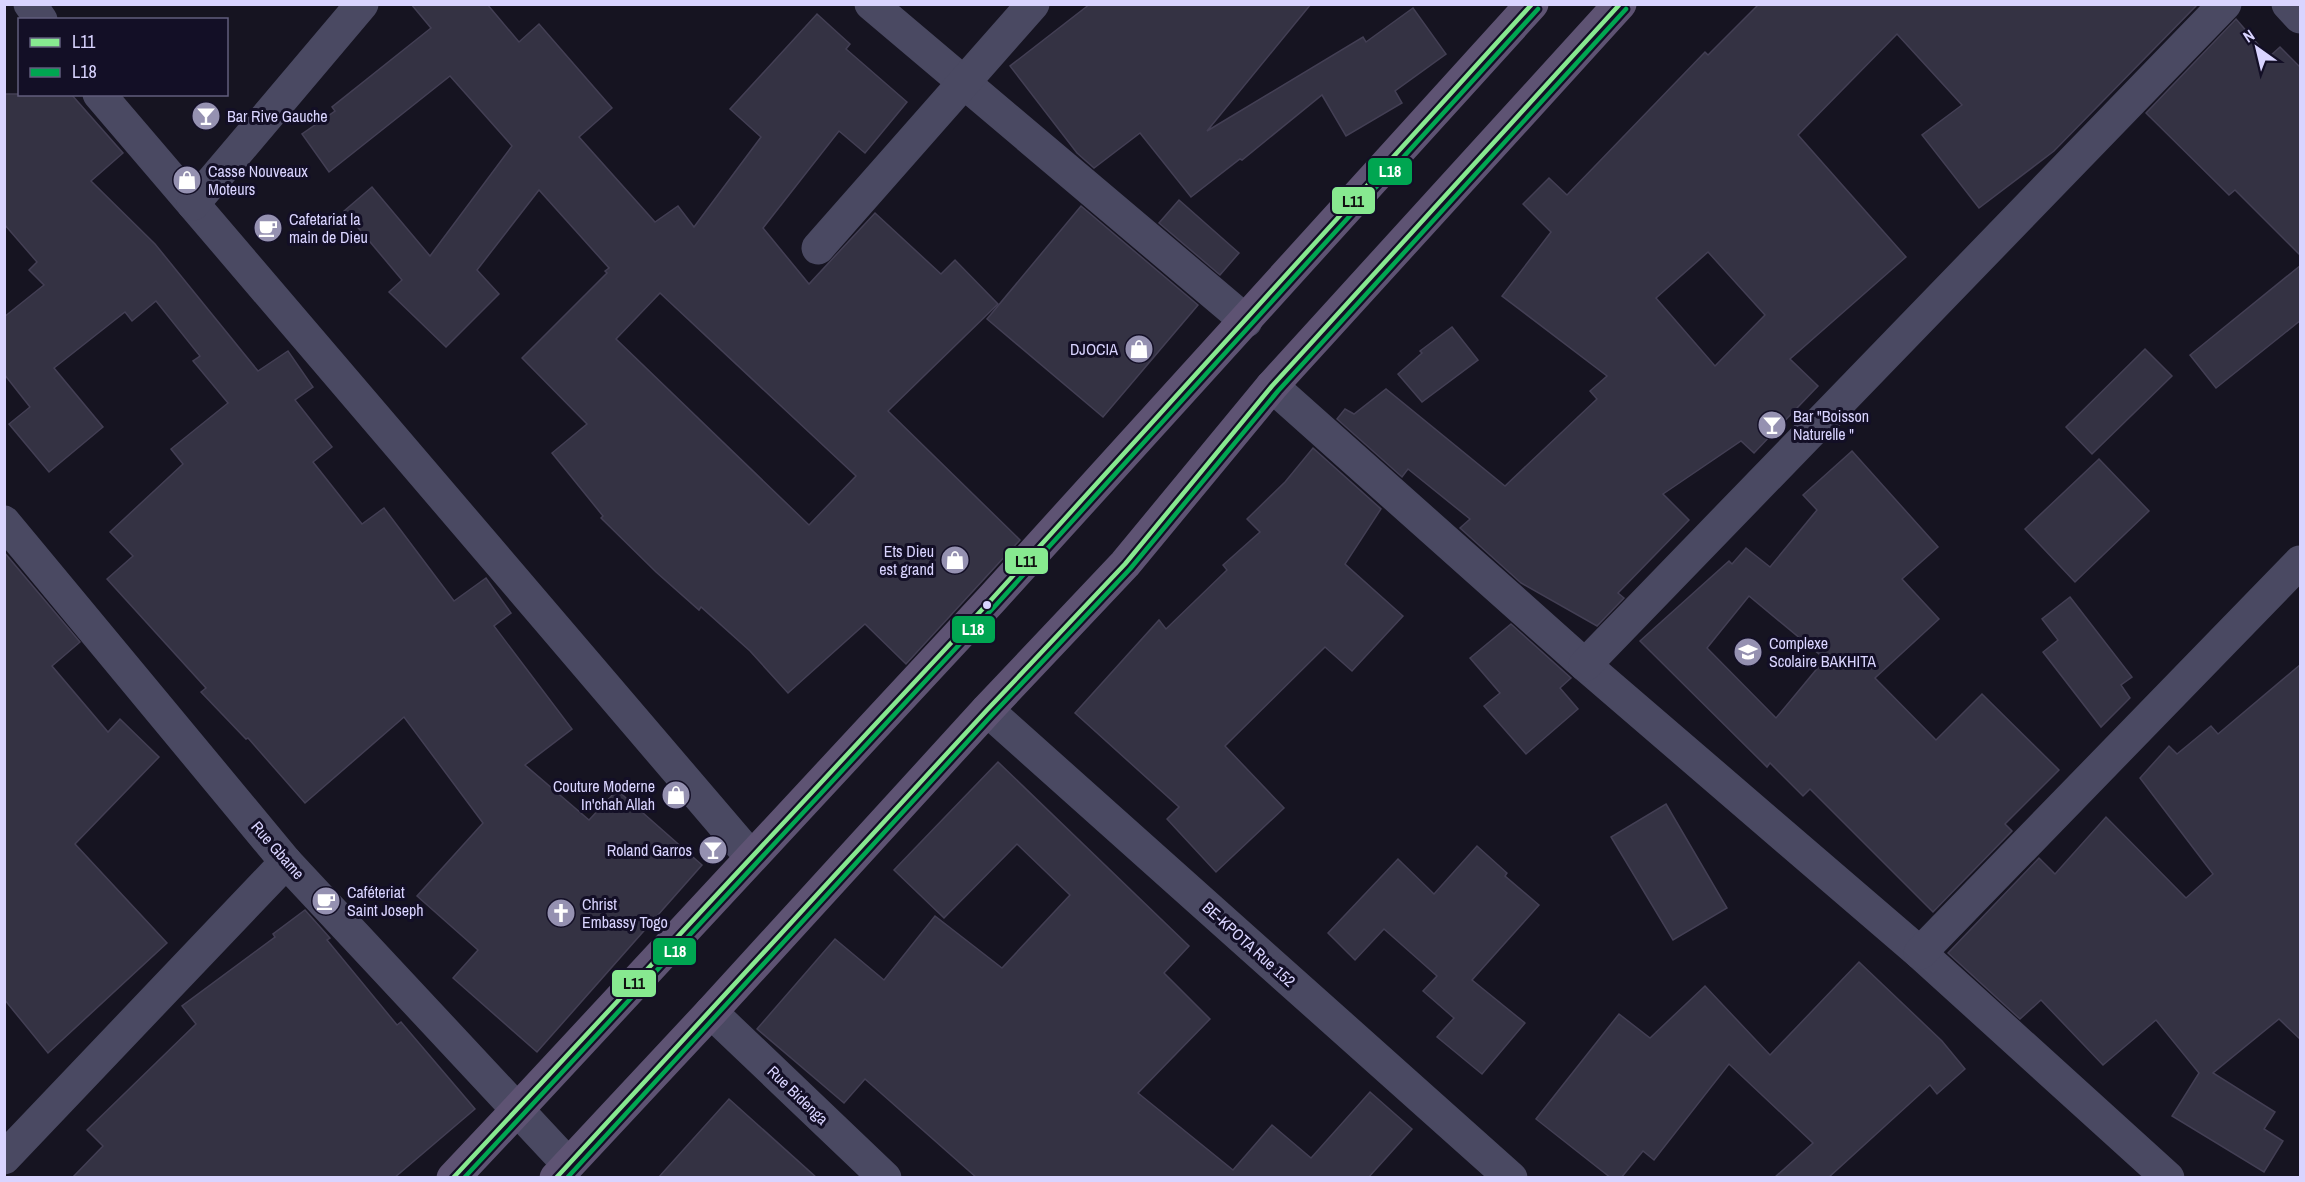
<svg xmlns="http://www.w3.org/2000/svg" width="2305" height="1182" font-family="'Archivo Narrow',sans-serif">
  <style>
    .building { fill: #343243; stroke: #433f54; stroke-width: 1.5; fill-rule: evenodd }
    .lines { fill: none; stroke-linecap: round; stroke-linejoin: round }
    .minor { stroke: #4a4962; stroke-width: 33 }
    .major { stroke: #5e5373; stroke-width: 33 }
    .bus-1-casing { stroke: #130f26; stroke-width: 9 }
    .bus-2-casing { stroke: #130f26; stroke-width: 9 }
    .bus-1 { stroke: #87e990; stroke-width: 4.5 }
    .bus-2 { stroke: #00a651; stroke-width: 4.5 }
    .bus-dot { fill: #d9d4ff; stroke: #130f26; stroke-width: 2 }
    .labels { text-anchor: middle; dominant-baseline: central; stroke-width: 6; stroke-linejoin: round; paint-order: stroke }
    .poi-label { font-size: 16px; fill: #d9d4ff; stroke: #130f26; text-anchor: start }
    .street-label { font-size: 16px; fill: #d9d4ff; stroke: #130f26 }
    .line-badge { stroke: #130f26; stroke-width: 2 }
    .badge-label { font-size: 16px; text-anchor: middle; font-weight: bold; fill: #fff }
    .pale-badge-label { font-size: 16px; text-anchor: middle; font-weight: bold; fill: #111 }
  </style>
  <rect width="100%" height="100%" fill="#161421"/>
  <g class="building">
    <path d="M 411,4 L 487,4 L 519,42 L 539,24 L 612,108 L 579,137 L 655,222 L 678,206 L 694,227 L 761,137 L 730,109 L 817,14 L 850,44 L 846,49 L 907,102 L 865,153 L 839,131 L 763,228 L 809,284 L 875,213 L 941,274 L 955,260 L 998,304 L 888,411 L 1020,540 L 906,664 L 865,624 L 788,693 L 750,651 L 701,607 L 699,610 L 656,572 L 601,518 L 603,516 L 552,453 L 587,424 L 522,358 L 607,273 L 605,271 L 609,268 L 539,190 L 477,270 L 499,294 L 446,347 L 389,292 L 402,280 L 344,211 L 372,187 L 430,256 L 512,146 L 450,76 L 329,172 L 302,134 L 335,111 L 332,107 L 431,28 ZM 660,293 L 856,476 L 809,525 L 616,339 Z"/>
    <path d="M 1090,4 L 1311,4 L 1207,131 L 1363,37 L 1366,42 L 1413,8 L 1446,54 L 1395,91 L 1402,103 L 1346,136 L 1322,95 L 1242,160 L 1240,159 L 1191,197 L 1140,133 L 1094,168 L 1077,153 L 1010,66 Z"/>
    <path d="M 1759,4 L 2198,4 L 2054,151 L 1979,208 L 1922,135 L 1962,105 L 1897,34 L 1798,135 L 1906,257 L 1790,359 L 1818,386 L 1754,453 L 1741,441 L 1663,494 L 1689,520 L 1618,593 L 1624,598 L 1597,626 L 1521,583 L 1460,528 L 1470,519 L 1408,469 L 1402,477 L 1337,419 L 1345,409 L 1354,414 L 1386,389 L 1505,486 L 1597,399 L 1590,391 L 1607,376 L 1502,296 L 1551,232 L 1523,204 L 1549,178 L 1567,195 L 1705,52 L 1708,55 ZM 1708,252 L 1765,315 L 1715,366 L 1656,298 Z"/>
    <path d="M 2236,19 L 2269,57 L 2280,47 L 2301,68 L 2301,256 L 2235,190 L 2229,195 L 2146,113 Z"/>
    <path d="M 4,94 L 71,94 L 123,153 L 91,181 L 155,244 L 258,371 L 288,351 L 313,387 L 295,400 L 332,447 L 313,462 L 362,524 L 384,508 L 454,601 L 486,578 L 511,613 L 494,626 L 572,729 L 525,765 L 589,820 L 617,790 L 702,865 L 537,1052 L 453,978 L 478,950 L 417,896 L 483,823 L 404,717 L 305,803 L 248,738 L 246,739 L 201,692 L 206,688 L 107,579 L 133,556 L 110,532 L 183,464 L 171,449 L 228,403 L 193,361 L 200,356 L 156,301 L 132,321 L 125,312 L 54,368 L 103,427 L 49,472 L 9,424 L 30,407 L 4,374 L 4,317 L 44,285 L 29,270 L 37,262 L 4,224 Z"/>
    <path d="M 1179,200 L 1239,253 L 1220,275 L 1159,223 Z"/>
    <path d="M 1081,206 L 1198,305 L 1103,417 L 987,319 Z"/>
    <path d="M 2301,265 L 2301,320 L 2216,388 L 2190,355 Z"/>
    <path d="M 1452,327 L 1478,360 L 1422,402 L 1398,374 L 1422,353 L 1420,351 Z"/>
    <path d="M 2145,349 L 2172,376 L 2092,454 L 2066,427 Z"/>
    <path d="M 1313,448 L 1381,509 L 1345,564 L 1403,616 L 1352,671 L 1325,647 L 1225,746 L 1284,808 L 1216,872 L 1167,819 L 1179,807 L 1075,713 L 1159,620 L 1166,629 L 1227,570 L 1223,565 L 1260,532 L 1247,519 L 1285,482 Z"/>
    <path d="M 1852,451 L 1938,547 L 1902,579 L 1939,619 L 1875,678 L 1936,740 L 1982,694 L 2059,770 L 2005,824 L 2012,831 L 1933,912 L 1810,789 L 1803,796 L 1770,763 L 1767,767 L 1640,641 L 1729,561 L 1732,564 L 1746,548 L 1770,567 L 1817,510 L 1803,495 ZM 1749,596 L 1825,659 L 1776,718 L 1707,648 Z"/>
    <path d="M 2099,459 L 2149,511 L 2075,582 L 2025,529 Z"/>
    <path d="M 4,552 L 80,642 L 52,666 L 108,732 L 120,719 L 159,757 L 75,844 L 167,943 L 48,1053 L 4,999 Z"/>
    <path d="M 2070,597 L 2132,677 L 2121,685 L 2130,698 L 2101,727 L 2043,652 L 2058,640 L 2042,619 Z"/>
    <path d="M 1511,624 L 1571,678 L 1560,688 L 1578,709 L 1526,754 L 1484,706 L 1500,693 L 1470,658 Z"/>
    <path d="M 2301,664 L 2301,1040 L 2279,1019 L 2213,1073 L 2275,1112 L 2264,1129 L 2283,1141 L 2264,1172 L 2172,1116 L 2199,1073 L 2156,1020 L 2103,1065 L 2041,1000 L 2020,1019 L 1948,953 L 2039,858 L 2055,874 L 2106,817 L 2186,898 L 2213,874 L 2140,778 L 2169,746 L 2177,754 L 2211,726 L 2218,734 Z"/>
    <path d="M 998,762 L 1189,946 L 1164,973 L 1210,1019 L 1138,1093 L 1233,1170 L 1272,1125 L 1311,1158 L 1370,1092 L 1412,1129 L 1368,1178 L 977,1178 L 865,1079 L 844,1103 L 757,1029 L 835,939 L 884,980 L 935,916 L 1002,968 L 1070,895 L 1017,844 L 944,918 L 894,870 Z"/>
    <path d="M 1666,804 L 1727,908 L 1673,940 L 1611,837 Z"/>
    <path d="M 1477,846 L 1507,873 L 1505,876 L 1539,905 L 1472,980 L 1525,1023 L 1482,1074 L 1437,1037 L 1454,1018 L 1423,991 L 1437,976 L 1384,929 L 1355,960 L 1328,933 L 1398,859 L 1434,894 Z"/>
    <path d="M 305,910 L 330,938 L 327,940 L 397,1025 L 401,1022 L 475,1109 L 394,1178 L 72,1178 L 103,1146 L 87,1130 L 196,1024 L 182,1006 L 275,937 L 273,934 Z"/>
    <path d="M 1859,962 L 1942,1041 L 1965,1069 L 1937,1094 L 1930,1085 L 1828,1178 L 1774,1178 L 1813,1143 L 1729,1064 L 1654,1160 L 1643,1151 L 1621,1178 L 1611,1178 L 1536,1119 L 1619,1014 L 1650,1038 L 1705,986 L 1770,1055 Z"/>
    <path d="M 729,1099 L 817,1178 L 658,1178 Z"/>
  </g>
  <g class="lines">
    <g class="minor">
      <path d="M 30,4 L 41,20"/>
      <path d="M 871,4 L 1246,321"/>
      <path d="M 2288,4 L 2300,17"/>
      <path d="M 99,94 L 751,857"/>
      <path d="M 193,204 L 362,4"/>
      <path d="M 818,248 L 1033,4"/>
      <path d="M 1272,386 L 1585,665 L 1920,953 L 2168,1178"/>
      <path d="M 4,522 L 286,862 L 568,1164"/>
      <path d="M 1585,665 L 2225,4"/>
      <path d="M 987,710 L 1511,1178"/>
      <path d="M 1920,953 L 2300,562"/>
      <path d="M 711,1012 L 885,1178"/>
      <path d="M 4,1158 L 286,862"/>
    </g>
    <g class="major">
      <path d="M 453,1178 L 518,1109 L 991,600 L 1532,4"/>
      <path d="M 556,1178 L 711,1012 L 987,710 L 1125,564 L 1272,386 L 1620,4"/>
    </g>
    <g class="bus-1-casing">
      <g id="bus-1">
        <path d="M 453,1178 L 991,600 L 1532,4"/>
        <path d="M 556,1178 L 987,710 L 1125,564 L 1272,386 L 1620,4"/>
      </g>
    </g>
    <g class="bus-2-casing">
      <g id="bus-2">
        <path d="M 464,1178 L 996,605 L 1538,9"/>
        <path d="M 567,1178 L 992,715 L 1130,569 L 1278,391 L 1626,9"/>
      </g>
    </g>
    <use href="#bus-1" class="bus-1"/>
    <use href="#bus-2" class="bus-2"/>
  </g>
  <defs>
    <g id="bar-disc" transform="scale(1.5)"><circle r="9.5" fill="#9591b1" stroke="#130f26"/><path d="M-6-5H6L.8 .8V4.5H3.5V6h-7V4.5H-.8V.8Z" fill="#fff"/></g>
    <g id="shop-disc" transform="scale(1.5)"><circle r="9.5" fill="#9591b1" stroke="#130f26"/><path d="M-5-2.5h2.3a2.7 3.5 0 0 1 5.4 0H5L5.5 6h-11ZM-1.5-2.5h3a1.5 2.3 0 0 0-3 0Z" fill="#fff"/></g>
    <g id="cafe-disc" transform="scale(1.5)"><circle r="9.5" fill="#9591b1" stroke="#130f26"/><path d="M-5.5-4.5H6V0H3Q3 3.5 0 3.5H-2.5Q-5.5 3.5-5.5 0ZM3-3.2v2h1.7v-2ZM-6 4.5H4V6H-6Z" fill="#fff"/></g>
    <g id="school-disc" transform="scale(1.5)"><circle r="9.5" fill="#9591b1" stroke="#130f26"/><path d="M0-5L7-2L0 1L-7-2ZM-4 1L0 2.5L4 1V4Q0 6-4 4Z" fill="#fff"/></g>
    <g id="church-disc" transform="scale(1.5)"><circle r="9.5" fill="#9591b1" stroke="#130f26"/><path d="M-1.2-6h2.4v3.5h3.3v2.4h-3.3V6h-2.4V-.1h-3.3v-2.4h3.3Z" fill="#fff"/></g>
  </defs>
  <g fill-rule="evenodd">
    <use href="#bar-disc" x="206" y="116"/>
    <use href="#shop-disc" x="187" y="180"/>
    <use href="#cafe-disc" x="268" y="228"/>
    <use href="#shop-disc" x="1139" y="349"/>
    <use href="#bar-disc" x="1772" y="425"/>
    <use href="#shop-disc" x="955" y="560"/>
    <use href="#school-disc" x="1748" y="652"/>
    <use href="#shop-disc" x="676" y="795"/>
    <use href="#bar-disc" x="713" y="850"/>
    <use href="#cafe-disc" x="326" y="901"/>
    <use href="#church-disc" x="561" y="913"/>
  </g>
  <circle class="bus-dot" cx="987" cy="605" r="5"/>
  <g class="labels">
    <g class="poi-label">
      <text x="227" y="116">Bar Rive Gauche</text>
      <text x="208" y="171">Casse Nouveaux<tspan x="208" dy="18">Moteurs</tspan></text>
      <text x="289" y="219">Cafetariat la<tspan x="289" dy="18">main de Dieu</tspan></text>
      <text x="1118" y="349" text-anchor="end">DJOCIA</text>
      <text x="1793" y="416">Bar "Boisson<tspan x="1793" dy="18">Naturelle "</tspan></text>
      <text x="934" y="551" text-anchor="end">Ets Dieu<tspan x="934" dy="18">est grand</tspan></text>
      <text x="1769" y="643">Complexe<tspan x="1769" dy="18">Scolaire BAKHITA</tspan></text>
      <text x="655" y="786" text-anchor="end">Couture Moderne<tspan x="655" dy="18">In'chah Allah</tspan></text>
      <text x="692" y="850" text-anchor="end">Roland Garros</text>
      <text x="347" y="892">Caféteriat<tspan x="347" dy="18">Saint Joseph</tspan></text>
      <text x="582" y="904">Christ<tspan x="582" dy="18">Embassy Togo</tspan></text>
    </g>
    <g class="street-label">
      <text transform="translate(278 850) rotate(49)">Rue Gbame</text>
      <text transform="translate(1249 944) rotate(42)">BE-KPOTA Rue 152</text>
      <text transform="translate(798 1095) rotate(44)">Rue Bidenga</text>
    </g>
  </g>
  <g class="line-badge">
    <rect x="1367" y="157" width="46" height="29" rx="6" fill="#00a651"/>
    <rect x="1331" y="186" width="45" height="29" rx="6" fill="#87e990"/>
    <rect x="1004" y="547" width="45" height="28" rx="6" fill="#87e990"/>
    <rect x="951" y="615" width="45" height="29" rx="6" fill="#00a651"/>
    <rect x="652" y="937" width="45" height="29" rx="6" fill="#00a651"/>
    <rect x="611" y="969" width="46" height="29" rx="6" fill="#87e990"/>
  </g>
  <g class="badge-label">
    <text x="1390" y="177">L18</text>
    <text x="973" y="635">L18</text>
    <text x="675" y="957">L18</text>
  </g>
  <g class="pale-badge-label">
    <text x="1353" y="207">L11</text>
    <text x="1026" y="567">L11</text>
    <text x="634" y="989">L11</text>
  </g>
  <rect width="2305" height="1182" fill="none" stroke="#d9d4ff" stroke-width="12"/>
  <rect x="18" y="18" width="210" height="78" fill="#130f26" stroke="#625e7d" stroke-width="1.5"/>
  <rect x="30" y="38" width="30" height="9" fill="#87e990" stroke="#625e7d" stroke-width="1.5"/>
  <text x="72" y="48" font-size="18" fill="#d9d4ff">L11</text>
  <rect x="30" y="68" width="30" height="9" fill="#00a651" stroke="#625e7d" stroke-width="1.5"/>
  <text x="72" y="78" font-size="18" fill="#d9d4ff">L18</text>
  <g transform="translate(2257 48) rotate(326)" stroke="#130f26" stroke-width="4.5" paint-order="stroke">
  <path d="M0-4.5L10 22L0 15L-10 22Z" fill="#d9d4ff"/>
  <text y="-9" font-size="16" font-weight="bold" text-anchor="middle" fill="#d9d4ff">N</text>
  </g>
</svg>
